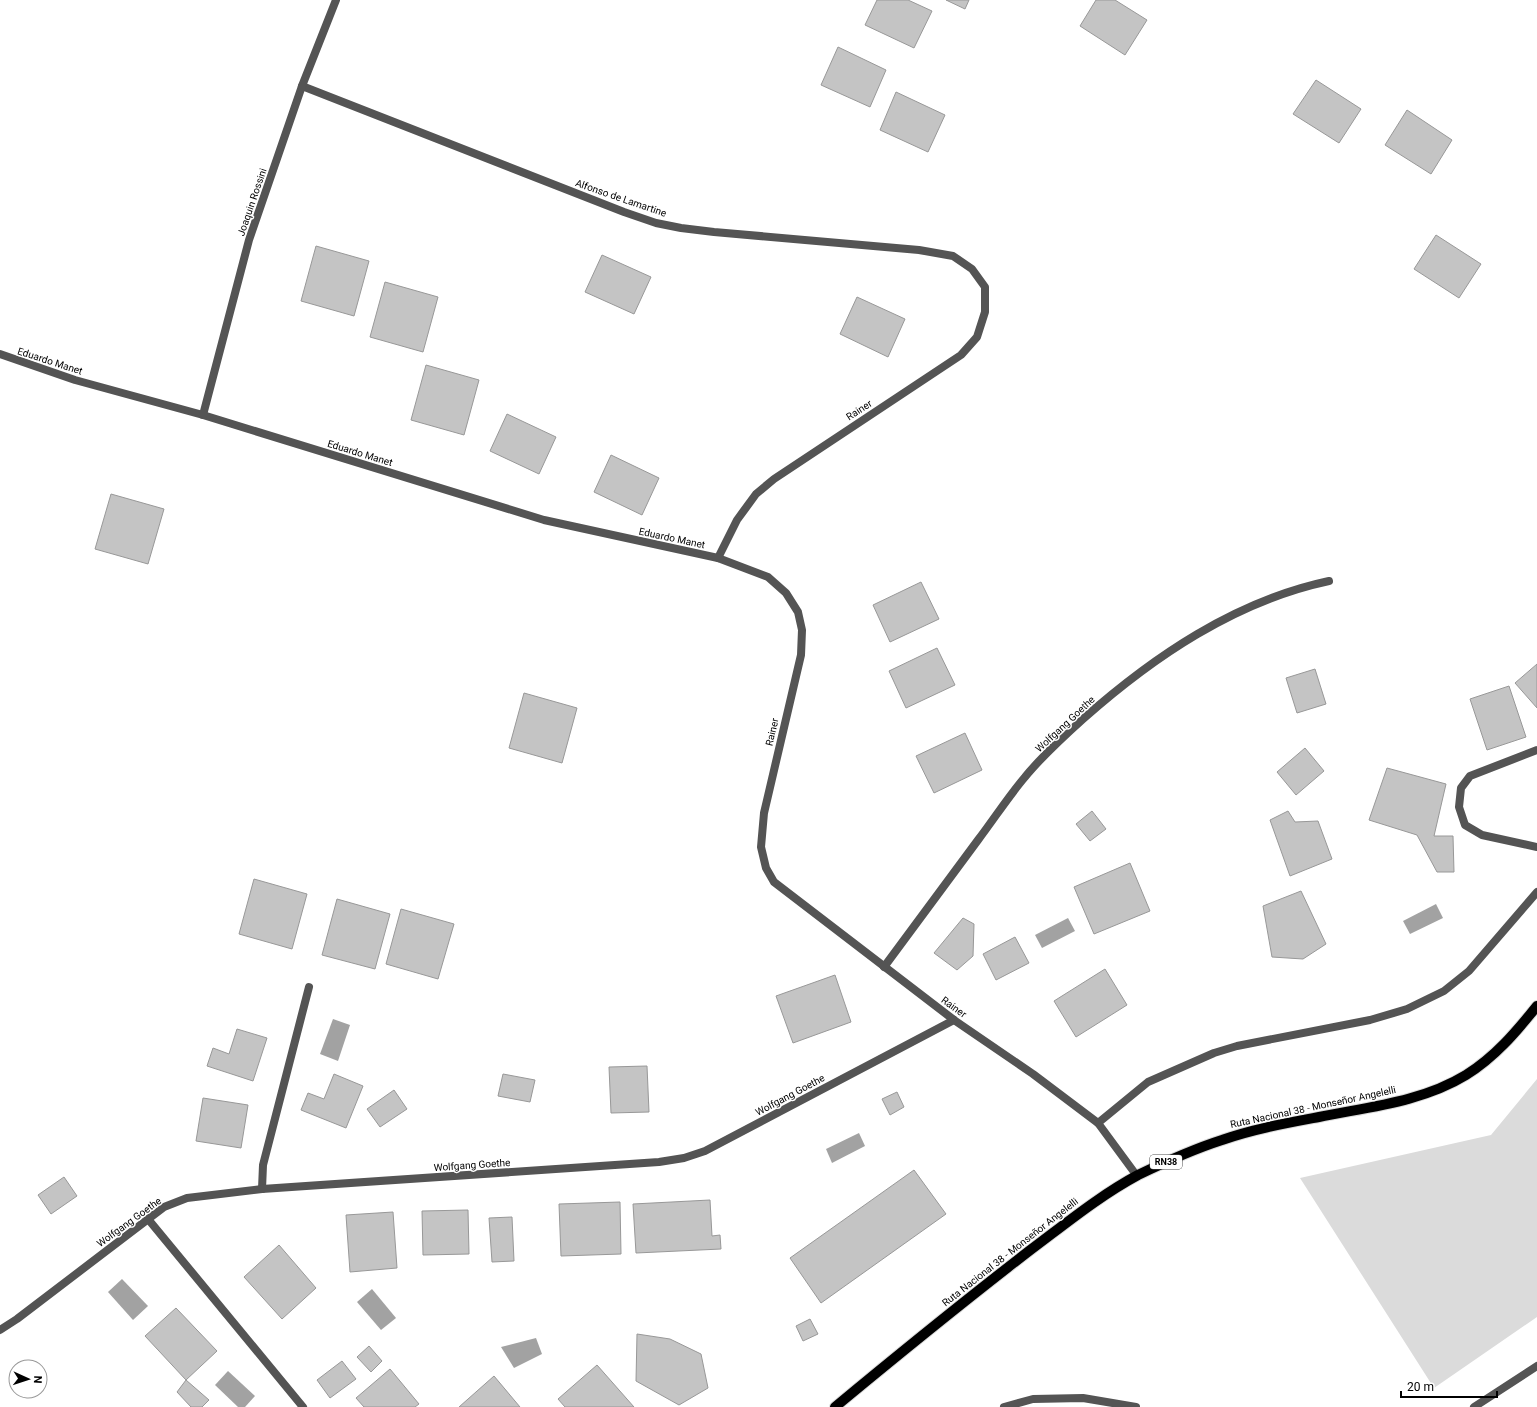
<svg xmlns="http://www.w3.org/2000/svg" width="1537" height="1407" font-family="Roboto,sans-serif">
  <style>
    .green { fill: #dbdbdb }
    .water { fill: #a2a2a2 }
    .building { fill: #c4c4c4; stroke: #989898 }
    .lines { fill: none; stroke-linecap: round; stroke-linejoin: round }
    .primary-casing { stroke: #dbdbdb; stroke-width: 12 }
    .street { stroke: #545454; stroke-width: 8 }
    .primary { stroke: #000; stroke-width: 10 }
    .labels { text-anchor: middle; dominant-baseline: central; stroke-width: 3; stroke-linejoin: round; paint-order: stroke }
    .shield { fill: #fff; stroke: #4c4c4c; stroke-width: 1 }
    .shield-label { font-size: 9px; font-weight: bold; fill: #000 }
    .street-label { font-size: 10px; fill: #000; stroke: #fff }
  </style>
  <rect width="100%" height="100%" fill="#fff"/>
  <path class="green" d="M 1537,1079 L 1537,1317 L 1434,1388 L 1300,1178 L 1491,1135 Z"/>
  <g class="water">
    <path d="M 1436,904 L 1443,918 L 1410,934 L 1403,921 Z"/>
    <path d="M 1068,918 L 1075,931 L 1042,948 L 1035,935 Z"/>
    <path d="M 333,1019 L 350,1025 L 338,1061 L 320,1054 Z"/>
    <path d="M 859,1133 L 865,1146 L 832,1163 L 826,1149 Z"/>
    <path d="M 122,1279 L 148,1306 L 133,1320 L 108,1292 Z"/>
    <path d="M 372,1289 L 396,1318 L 381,1330 L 357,1302 Z"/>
    <path d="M 536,1338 L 542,1354 L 514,1368 L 501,1347 Z"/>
    <path d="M 228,1371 L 255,1396 L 245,1407 L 238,1407 L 215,1385 Z"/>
  </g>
  <g class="building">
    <path d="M 877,0 L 908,0 L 932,11 L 914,48 L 865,25 Z"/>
    <path d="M 946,0 L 969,0 L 965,9 Z"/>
    <path d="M 1096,0 L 1115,0 L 1147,20 L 1125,55 L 1080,26 Z"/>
    <path d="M 838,47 L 886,70 L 870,107 L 821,85 Z"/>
    <path d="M 1316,80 L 1361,109 L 1339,143 L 1293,114 Z"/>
    <path d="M 896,92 L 945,115 L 928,152 L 880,130 Z"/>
    <path d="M 1407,110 L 1452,140 L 1431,174 L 1385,145 Z"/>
    <path d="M 1436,235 L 1481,264 L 1459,298 L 1414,269 Z"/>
    <path d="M 316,246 L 369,261 L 354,316 L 301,301 Z"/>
    <path d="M 602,255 L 651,277 L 634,314 L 585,292 Z"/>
    <path d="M 385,282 L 438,297 L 423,352 L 370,337 Z"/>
    <path d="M 857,297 L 905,319 L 888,357 L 840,334 Z"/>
    <path d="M 426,365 L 479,380 L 464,435 L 411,420 Z"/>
    <path d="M 507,414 L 556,437 L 539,474 L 490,451 Z"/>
    <path d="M 611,455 L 659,478 L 642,515 L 594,492 Z"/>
    <path d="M 111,494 L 164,509 L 148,564 L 95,549 Z"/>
    <path d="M 921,582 L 939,619 L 890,642 L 873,605 Z"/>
    <path d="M 937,648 L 955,685 L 906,708 L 889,671 Z"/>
    <path d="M 1537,664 L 1537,708 L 1515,683 Z"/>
    <path d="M 1315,669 L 1326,704 L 1297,713 L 1286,678 Z"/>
    <path d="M 1509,686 L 1526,737 L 1487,750 L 1470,699 Z"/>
    <path d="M 524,693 L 577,708 L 562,763 L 509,748 Z"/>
    <path d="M 965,733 L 982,770 L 934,793 L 916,756 Z"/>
    <path d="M 1305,748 L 1324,771 L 1296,795 L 1277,772 Z"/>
    <path d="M 1387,768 L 1446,784 L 1434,836 L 1453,836 L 1454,872 L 1437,872 L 1417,835 L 1369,820 Z"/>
    <path d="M 1092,811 L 1106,829 L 1090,841 L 1076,824 Z"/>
    <path d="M 1288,811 L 1295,822 L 1318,821 L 1332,859 L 1290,876 L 1270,820 Z"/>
    <path d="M 1130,863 L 1150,911 L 1094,934 L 1074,887 Z"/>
    <path d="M 254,879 L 307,894 L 292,949 L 239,934 Z"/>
    <path d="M 1301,891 L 1326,944 L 1303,959 L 1272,957 L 1263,906 Z"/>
    <path d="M 337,899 L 390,914 L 375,969 L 322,955 Z"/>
    <path d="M 401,909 L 454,924 L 438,979 L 386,964 Z"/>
    <path d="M 963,918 L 974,924 L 973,956 L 957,970 L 934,953 Z"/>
    <path d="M 1015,937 L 1029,963 L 996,980 L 983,954 Z"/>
    <path d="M 1105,969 L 1127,1005 L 1076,1037 L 1054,1001 Z"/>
    <path d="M 835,975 L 851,1022 L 793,1043 L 776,996 Z"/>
    <path d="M 237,1029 L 267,1038 L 253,1081 L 207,1066 L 213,1048 L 229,1054 Z"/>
    <path d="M 647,1066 L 649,1112 L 611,1113 L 609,1067 Z"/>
    <path d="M 334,1074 L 363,1086 L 346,1128 L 301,1110 L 308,1093 L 324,1099 Z"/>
    <path d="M 503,1074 L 535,1080 L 530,1102 L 498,1096 Z"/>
    <path d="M 394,1090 L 407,1109 L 380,1127 L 367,1109 Z"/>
    <path d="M 897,1092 L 904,1107 L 890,1115 L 882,1099 Z"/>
    <path d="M 203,1098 L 248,1105 L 241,1148 L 196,1141 Z"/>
    <path d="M 914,1170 L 946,1214 L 821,1303 L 790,1258 Z"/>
    <path d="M 64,1177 L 77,1196 L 51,1214 L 38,1195 Z"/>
    <path d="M 710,1200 L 712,1236 L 720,1235 L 721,1249 L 636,1253 L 633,1204 Z"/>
    <path d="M 620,1202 L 621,1254 L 561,1256 L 559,1204 Z"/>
    <path d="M 468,1210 L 469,1254 L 423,1255 L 422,1211 Z"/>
    <path d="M 393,1212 L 397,1268 L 350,1272 L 346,1215 Z"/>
    <path d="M 512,1217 L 514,1261 L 492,1262 L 489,1218 Z"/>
    <path d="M 279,1245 L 316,1288 L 282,1319 L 244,1277 Z"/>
    <path d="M 176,1308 L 217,1351 L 186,1380 L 145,1336 Z"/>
    <path d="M 810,1319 L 818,1334 L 803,1341 L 796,1326 Z"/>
    <path d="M 637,1334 L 670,1339 L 701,1354 L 708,1388 L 679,1405 L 636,1381 Z"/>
    <path d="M 369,1346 L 382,1361 L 371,1372 L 357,1357 Z"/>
    <path d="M 342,1361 L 356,1379 L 330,1398 L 317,1380 Z"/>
    <path d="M 597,1365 L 634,1407 L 565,1407 L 558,1399 Z"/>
    <path d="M 390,1369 L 419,1404 L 415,1407 L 364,1407 L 356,1398 Z"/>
    <path d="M 494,1376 L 520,1407 L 459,1407 Z"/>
    <path d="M 186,1380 L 209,1400 L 202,1407 L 191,1407 L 177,1392 Z"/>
  </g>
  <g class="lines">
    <g class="primary-casing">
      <path id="primary" d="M 835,1407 C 899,1354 963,1302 1029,1251 C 1064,1225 1099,1196 1138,1175 C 1165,1162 1194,1149 1222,1140 C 1253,1129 1287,1123 1319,1117 C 1368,1107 1422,1102 1466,1075 C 1495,1057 1516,1032 1537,1006"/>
    </g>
    <g class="street">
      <path d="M 302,86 L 624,212 L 656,223 L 681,228 L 714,232 L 919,250 L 953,256 L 972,269 L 985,287 L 985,312 L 977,337 L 961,355 L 774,479 L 756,494 L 737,520 L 718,558"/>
      <path d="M 0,354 L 75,380 L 203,415 L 544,520 L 718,558 L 768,577 L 786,593 L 798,612 L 802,630 L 801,655 L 764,813 L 761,847 L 766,868 L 774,882 L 954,1020 L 1033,1074 L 1098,1123 L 1137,1176"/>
      <path d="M 203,415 L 249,240 L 302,86 L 336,0"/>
      <path d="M 1537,750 L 1470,776 L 1461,788 L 1459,807 L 1465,825 L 1482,835 L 1537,847"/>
      <path d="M 884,967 C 915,925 947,882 978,840 C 994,819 1008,797 1025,777 C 1042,756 1063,737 1083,719 C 1153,657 1235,601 1329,581"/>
      <path d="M 1098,1123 L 1148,1082 L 1214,1053 L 1237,1046 L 1370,1020 L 1407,1009 L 1444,991 L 1469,971 L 1537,892"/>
      <path d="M 262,1189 L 263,1165 L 309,987"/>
      <path d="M 148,1219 L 303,1407"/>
      <path d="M 0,1330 L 17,1319 L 164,1207 L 187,1198 L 262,1189 L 659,1162 L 684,1158 L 705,1151 L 954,1020"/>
      <path d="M 1004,1407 L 1033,1399 L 1083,1398 L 1136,1407"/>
      <path d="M 1474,1407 L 1537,1366"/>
    </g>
    <use href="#primary" class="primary"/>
  </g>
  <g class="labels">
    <rect class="shield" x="1150" y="1155" width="32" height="14" rx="3"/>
    <g class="shield-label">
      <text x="1166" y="1162">RN38</text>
    </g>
    <g class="street-label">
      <text transform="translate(621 198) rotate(19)">Alfonso de Lamartine</text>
      <text transform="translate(252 202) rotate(-71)">Joaquin Rossini</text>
      <text transform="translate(50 361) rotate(18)">Eduardo Manet</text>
      <text transform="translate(859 410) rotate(-33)">Rainer</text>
      <text transform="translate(360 453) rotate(17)">Eduardo Manet</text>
      <text transform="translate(672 538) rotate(12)">Eduardo Manet</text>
      <text transform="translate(1065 724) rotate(-43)">Wolfgang Goethe</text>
      <text transform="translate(772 732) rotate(-77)">Rainer</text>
      <text transform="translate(954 1007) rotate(36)">Rainer</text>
      <text transform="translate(790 1095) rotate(-28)">Wolfgang Goethe</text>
      <text transform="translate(1313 1107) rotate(-12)">Ruta Nacional 38 - Monseñor Angelelli</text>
      <text transform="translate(472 1165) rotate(-4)">Wolfgang Goethe</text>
      <text transform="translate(129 1222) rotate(-36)">Wolfgang Goethe</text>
      <text transform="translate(1010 1252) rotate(-38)">Ruta Nacional 38 - Monseñor Angelelli</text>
    </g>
  </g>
  <g transform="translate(28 1379) rotate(93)"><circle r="19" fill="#ffffff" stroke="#999999"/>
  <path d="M0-3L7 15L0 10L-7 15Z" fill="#000000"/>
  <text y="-6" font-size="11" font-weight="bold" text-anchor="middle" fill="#000000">N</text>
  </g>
  <path d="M1401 1391v6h96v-6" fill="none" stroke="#000000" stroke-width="2"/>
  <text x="1407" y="1391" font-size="12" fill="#000000" stroke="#ffffff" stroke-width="3" paint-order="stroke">20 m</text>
</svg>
